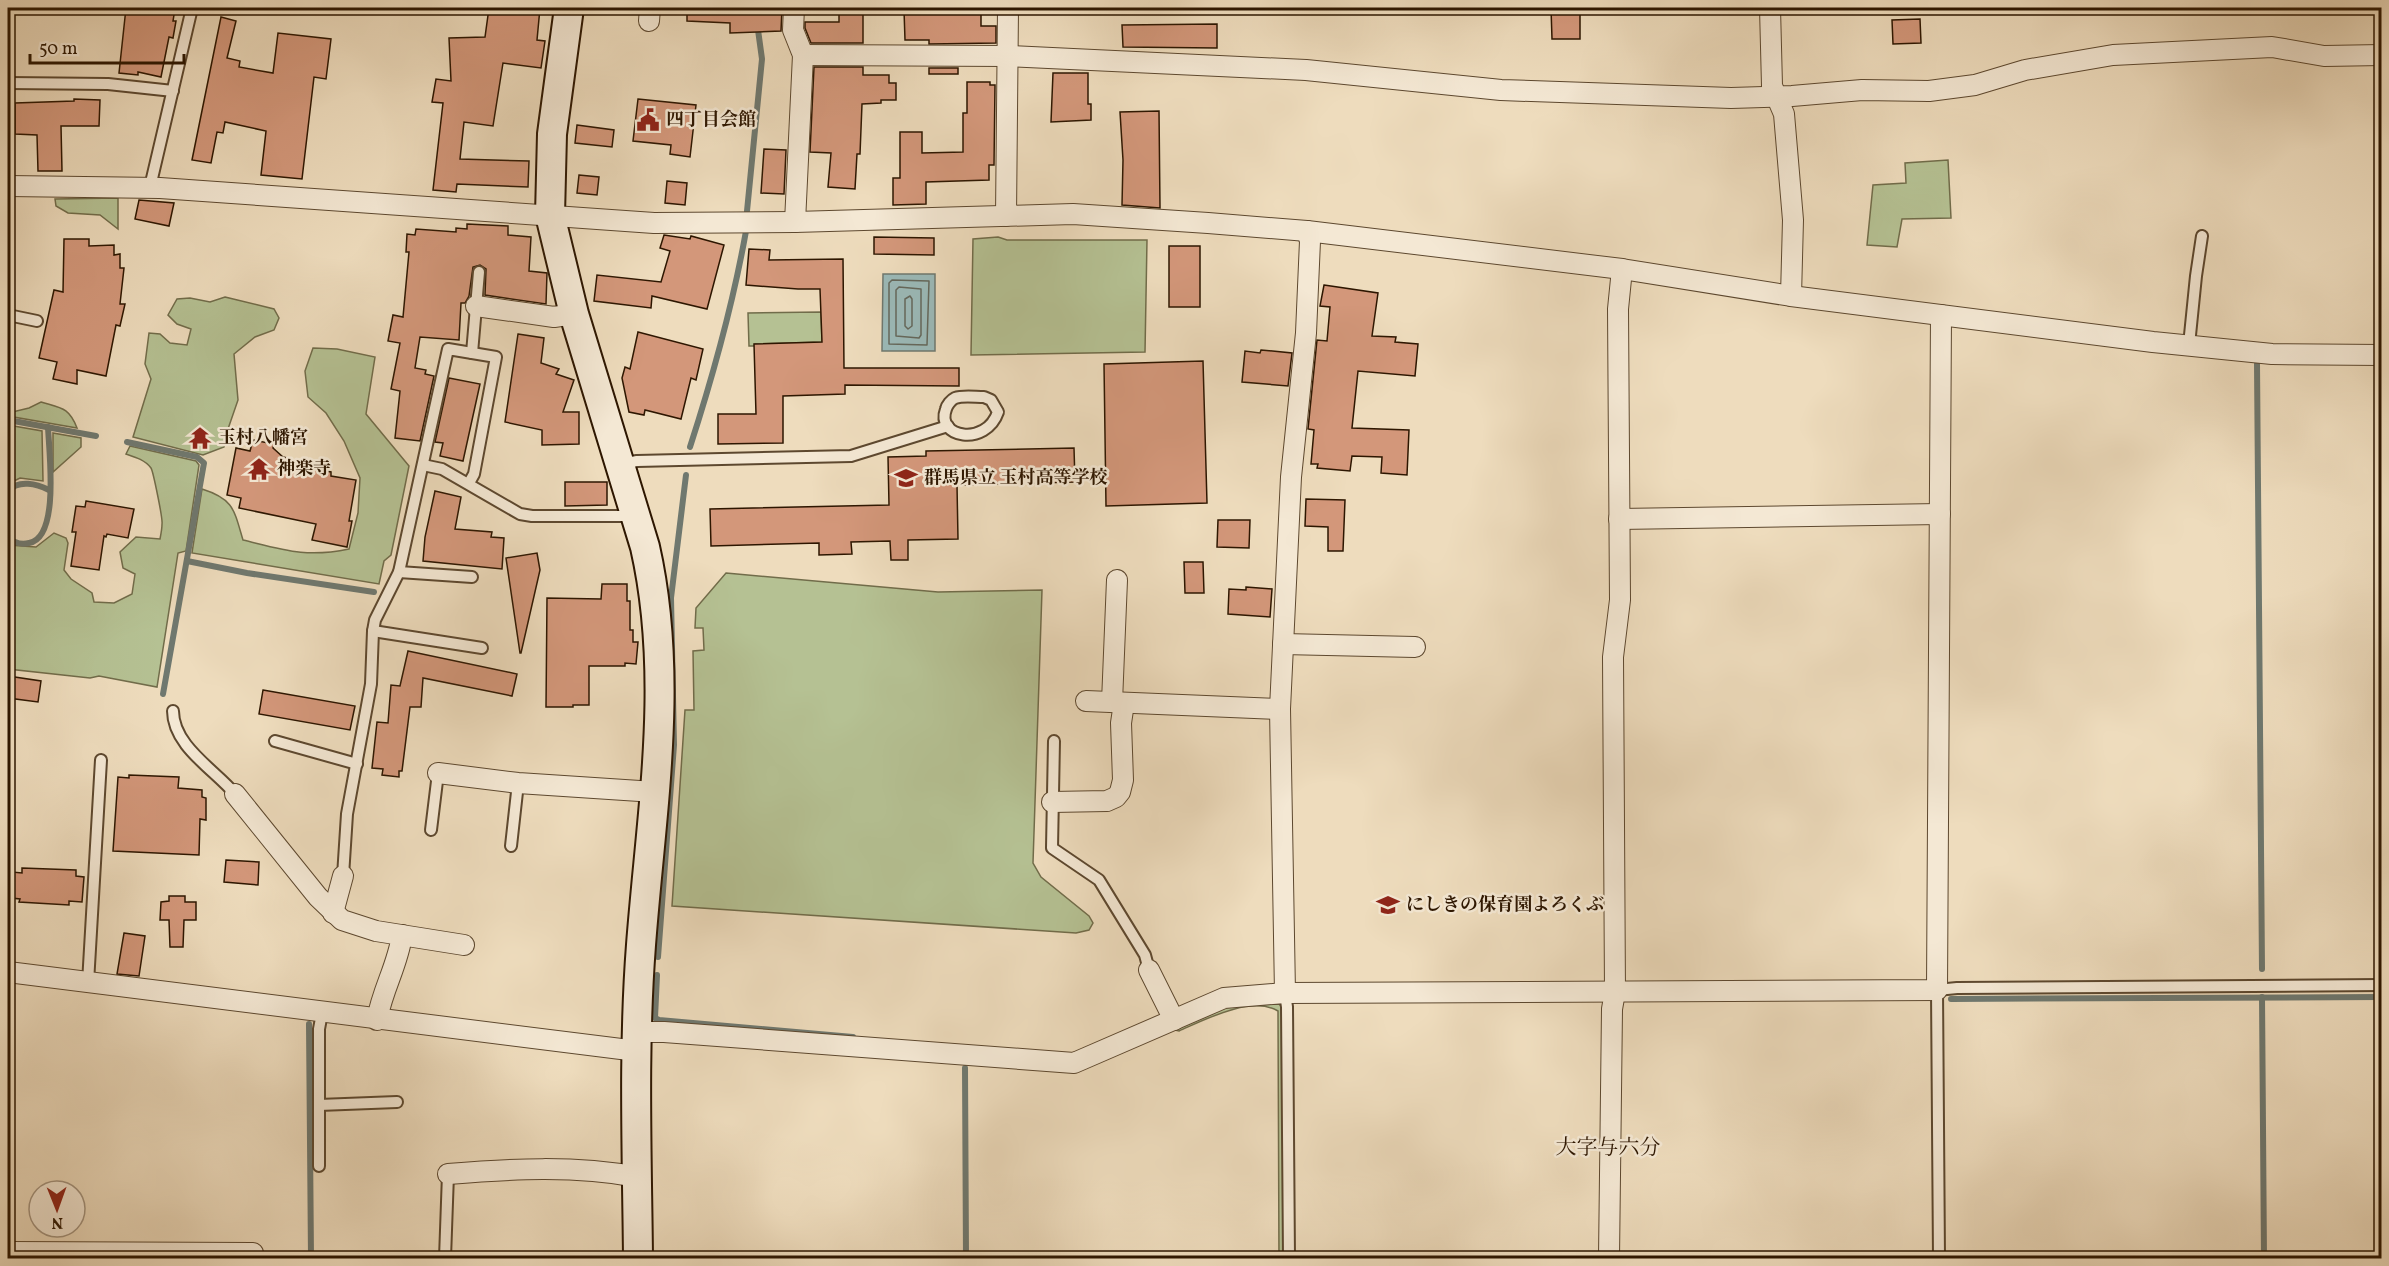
<svg xmlns="http://www.w3.org/2000/svg" width="2389" height="1266" font-family="Vollkorn,'Noto Serif JP',serif">
  <style>
    .green { fill: #b5c193; stroke: #716c4a; stroke-width: 1.5 }
    .water { fill: #9bbab9; stroke: #6f786f; stroke-width: 1.5 }
    .lines { fill: none; stroke-linecap: round; stroke-linejoin: round }
    .shore { stroke: #64685c; stroke-width: 1.5 }
    .stream { stroke: #6f786f; stroke-width: 6 }
    .building { fill: #d3977a; stroke: #2d1600; stroke-width: 1.5 }
    .lane-casing { stroke: #5d482f; stroke-width: 14 }
    .street-casing { stroke: #5d482f; stroke-width: 22 }
    .secondary-casing { stroke: #2d1600; stroke-width: 32 }
    .lane { stroke: #f4e8d4; stroke-width: 10 }
    .street { stroke: #f4e8d4; stroke-width: 20 }
    .secondary { stroke: #f4e8d4; stroke-width: 28 }
    .labels { text-anchor: middle; dominant-baseline: central; stroke-width: 5; stroke-linejoin: round; paint-order: stroke }
    .poi-label { font-size: 18px; font-weight: bold; fill: #2d1600; stroke: #f4e8d4; text-anchor: start }
    .quarter-label { font-size: 21px; fill: #2d1600; stroke: #f4e8d4 }
  </style>
  <rect width="100%" height="100%" fill="#eedcbd"/>
  <filter id="stains"><feTurbulence type="fractalNoise" baseFrequency=".00333" numOctaves="4"/><feColorMatrix values="0 0 0 0 .2 0 0 0 0 .09 0 0 0 0 .02 0 0 0 .5 -.17"/></filter>
  <radialGradient id="worn" r=".72"><stop offset=".6" stop-color="#630" stop-opacity="0"/><stop offset="1" stop-color="#630" stop-opacity=".3"/></radialGradient>
  <g class="green">
    <path d="M 1948,160 L 1951,218 L 1902,219 L 1897,247 L 1867,245 L 1873,185 L 1906,183 L 1905,163 Z"/>
    <path d="M 118,198 L 118,229 L 100,215 L 68,213 L 56,206 L 55,199 Z"/>
    <path d="M 998,237 L 1007,240 L 1147,240 L 1145,352 L 971,355 L 973,239 Z"/>
    <path d="M 225,297 L 274,309 L 279,318 L 274,330 L 255,337 L 234,354 L 238,400 L 228,429 L 224,447 L 203,455 L 133,437 L 151,379 L 145,364 L 149,333 L 160,334 L 170,343 L 187,345 L 191,329 L 177,324 L 168,315 L 177,299 L 190,298 L 210,302 Z"/>
    <path d="M 821,312 L 822,342 L 755,344 L 754,346 L 749,346 L 748,313 Z"/>
    <path d="M 313,348 L 337,349 L 375,357 L 366,414 L 409,466 L 391,555 L 384,561 L 379,584 L 192,553 L 202,489 C 234,499 234,510 243,540 C 284,550 306,558 349,549 L 358,513 L 360,478 L 344,441 L 326,413 L 308,397 L 305,371 Z"/>
    <path d="M 41,402 C 61,408 69,407 77,428 L 8,416 L 8,413 L 29,408 Z"/>
    <path d="M 8,425 L 42,431 L 43,481 L 20,478 L 8,484 Z"/>
    <path d="M 53,433 L 81,438 L 81,447 L 53,472 Z"/>
    <path d="M 130,446 L 196,461 L 199,465 L 186,551 L 178,553 L 157,687 L 99,676 L 90,678 L 8,669 L 8,545 L 36,547 L 54,533 L 66,538 L 68,543 L 64,570 L 71,579 L 92,593 L 94,602 L 114,603 L 132,594 L 135,574 L 123,568 L 120,552 L 136,537 L 160,539 C 161,534 162,529 162,524 C 163,519 153,471 151,468 C 145,460 135,457 126,454 Z"/>
    <path d="M 726,573 L 938,592 L 1042,590 L 1033,863 L 1041,877 L 1089,916 L 1093,923 L 1089,930 L 1076,933 L 672,906 L 685,710 L 694,710 L 693,651 L 704,650 L 703,628 L 695,628 L 696,608 Z"/>
    <path d="M 1279,1004 L 1283,1008 L 1283,1258 L 1279,1258 L 1278,1011 C 1251,995 1204,1020 1179,1031 L 1175,1030 L 1227,1006 Z"/>
  </g>
  <path class="water" d="M 883,274 L 935,274 L 935,351 L 882,351 Z"/>
  <g class="lines">
    <g class="shore">
      <path d="M 892,280 L 929,281 L 927,345 L 889,344 L 889,283 Z"/>
      <path d="M 899,287 L 921,289 L 921,335 L 919,338 L 896,336 L 896,290 Z"/>
      <path d="M 910,296 L 912,299 L 912,326 L 908,329 L 905,326 L 905,299 Z"/>
    </g>
    <g class="stream">
      <path d="M 747,211 L 762,59 L 755,8"/>
      <path d="M 2257,364 L 2262,969"/>
      <path d="M 8,420 L 96,436"/>
      <path d="M 127,442 L 197,457 L 204,463 L 163,694"/>
      <path d="M 690,447 C 713,376 733,304 746,231"/>
      <path d="M 8,491 C 19,479 37,484 49,490"/>
      <path d="M 8,537 C 14,543 20,545 29,543 C 60,538 49,452 48,427"/>
      <path d="M 187,561 L 247,573 L 374,592"/>
      <path d="M 658,957 L 674,745 L 671,598 L 686,475"/>
      <path d="M 657,975 L 655,1018 L 659,1020 L 853,1037"/>
      <path d="M 2262,997 L 2264,1258"/>
      <path d="M 1951,999 L 2382,997"/>
      <path d="M 309,1024 L 311,1258"/>
      <path d="M 965,1068 L 966,1258"/>
    </g>
  </g>
  <g class="building">
    <path d="M 126,8 L 175,9 L 173,21 L 176,21 L 173,38 L 169,37 L 161,77 L 138,72 L 138,75 L 119,73 Z"/>
    <path d="M 489,8 L 540,8 L 537,40 L 545,41 L 541,68 L 503,63 L 493,126 L 464,122 L 460,159 L 529,161 L 528,187 L 457,184 L 456,192 L 433,190 L 443,103 L 432,102 L 436,79 L 451,81 L 449,38 L 485,37 Z"/>
    <path d="M 687,8 L 782,8 L 781,31 L 730,33 L 730,23 L 687,21 Z"/>
    <path d="M 940,8 L 981,8 L 981,26 L 996,26 L 996,43 L 929,44 L 929,40 L 905,40 L 904,10 Z"/>
    <path d="M 1551,8 L 1580,8 L 1580,39 L 1552,39 Z"/>
    <path d="M 839,10 L 863,10 L 863,43 L 811,43 L 805,28 L 805,22 L 839,22 Z"/>
    <path d="M 221,17 L 236,21 L 227,58 L 240,61 L 239,67 L 273,73 L 278,33 L 331,39 L 326,79 L 314,77 L 302,179 L 261,175 L 266,131 L 225,122 L 223,133 L 217,132 L 211,163 L 192,160 Z"/>
    <path d="M 1920,19 L 1921,43 L 1893,44 L 1892,20 Z"/>
    <path d="M 1217,24 L 1217,48 L 1123,47 L 1122,25 Z"/>
    <path d="M 814,67 L 863,67 L 863,75 L 889,75 L 889,83 L 896,83 L 896,100 L 881,100 L 881,103 L 862,104 L 860,154 L 857,154 L 855,189 L 828,187 L 831,153 L 810,152 Z"/>
    <rect x="929" y="68" width="29" height="6"/>
    <path d="M 1053,73 L 1088,73 L 1088,104 L 1091,104 L 1091,120 L 1051,122 Z"/>
    <path d="M 967,82 L 990,82 L 990,85 L 995,85 L 994,165 L 989,165 L 989,180 L 926,182 L 926,204 L 893,205 L 893,178 L 900,178 L 900,132 L 922,132 L 922,153 L 963,152 L 963,113 L 967,113 Z"/>
    <path d="M 74,99 L 100,100 L 99,126 L 61,126 L 62,171 L 38,171 L 37,135 L 15,134 L 15,103 L 74,101 Z"/>
    <path d="M 638,99 L 696,105 L 690,157 L 670,154 L 671,145 L 633,141 Z"/>
    <path d="M 1159,111 L 1160,208 L 1122,205 L 1123,160 L 1120,112 Z"/>
    <path d="M 577,125 L 614,130 L 612,147 L 575,143 Z"/>
    <path d="M 764,149 L 786,150 L 784,194 L 761,193 Z"/>
    <path d="M 579,175 L 599,177 L 597,195 L 577,193 Z"/>
    <path d="M 667,181 L 687,183 L 685,205 L 665,203 Z"/>
    <path d="M 139,200 L 174,203 L 169,226 L 135,219 Z"/>
    <path d="M 467,224 L 508,226 L 508,235 L 531,237 L 529,271 L 547,273 L 546,304 L 485,295 L 486,269 L 480,265 L 473,267 L 469,296 L 465,303 L 461,303 L 459,340 L 420,337 L 415,368 L 426,370 L 425,374 L 434,376 L 420,441 L 395,438 L 400,391 L 391,389 L 400,343 L 388,341 L 393,315 L 403,317 L 409,252 L 406,252 L 407,234 L 415,235 L 416,229 L 456,232 L 456,228 L 467,229 Z"/>
    <path d="M 664,235 L 690,239 L 691,236 L 724,245 L 707,309 L 652,296 L 651,308 L 594,301 L 597,275 L 661,282 L 670,251 L 660,248 Z"/>
    <path d="M 874,237 L 934,238 L 934,255 L 874,254 Z"/>
    <path d="M 64,239 L 89,239 L 89,246 L 114,245 L 114,255 L 120,254 L 120,268 L 124,268 L 120,304 L 125,304 L 120,326 L 116,325 L 106,376 L 77,370 L 77,384 L 53,379 L 57,362 L 39,358 L 54,290 L 63,292 Z"/>
    <rect x="1169" y="246" width="31" height="61"/>
    <path d="M 749,249 L 770,250 L 769,260 L 843,259 L 844,368 L 959,368 L 959,386 L 845,385 L 845,394 L 783,396 L 783,443 L 718,444 L 718,414 L 756,414 L 754,344 L 822,342 L 820,289 L 798,289 L 746,285 Z"/>
    <path d="M 1324,285 L 1378,293 L 1372,336 L 1396,337 L 1395,342 L 1418,344 L 1415,376 L 1358,371 L 1352,428 L 1409,430 L 1407,475 L 1381,473 L 1382,457 L 1352,456 L 1350,471 L 1317,468 L 1318,464 L 1311,464 L 1314,430 L 1308,429 L 1317,340 L 1327,341 L 1330,307 L 1320,306 Z"/>
    <path d="M 638,332 L 703,349 L 696,380 L 691,378 L 681,419 L 645,410 L 644,415 L 629,412 L 622,378 L 625,367 L 630,369 Z"/>
    <path d="M 518,334 L 544,338 L 541,363 L 559,369 L 556,374 L 574,380 L 563,412 L 579,412 L 579,444 L 542,445 L 542,430 L 505,422 Z"/>
    <path d="M 1261,350 L 1292,353 L 1288,386 L 1242,382 L 1245,351 L 1260,353 Z"/>
    <path d="M 1203,361 L 1207,503 L 1106,506 L 1104,364 Z"/>
    <path d="M 449,378 L 480,384 L 463,461 L 440,456 L 443,443 L 435,442 Z"/>
    <path d="M 253,440 L 274,444 L 273,448 L 283,457 L 288,458 L 287,464 L 331,472 L 331,476 L 356,480 L 349,521 L 352,521 L 347,547 L 312,540 L 316,524 L 239,508 L 241,498 L 227,495 L 236,448 L 250,451 Z"/>
    <path d="M 1074,448 L 1075,482 L 957,485 L 958,539 L 908,540 L 908,560 L 891,560 L 890,541 L 851,542 L 852,554 L 819,555 L 819,543 L 711,546 L 710,509 L 889,505 L 888,457 L 926,456 L 926,451 Z"/>
    <path d="M 565,482 L 607,482 L 607,505 L 565,506 Z"/>
    <path d="M 435,491 L 461,497 L 455,529 L 492,532 L 491,537 L 504,538 L 502,569 L 423,561 L 425,537 Z"/>
    <path d="M 1306,499 L 1345,500 L 1343,551 L 1328,551 L 1328,527 L 1305,526 Z"/>
    <path d="M 86,501 L 134,509 L 128,538 L 107,534 L 106,537 L 104,536 L 99,570 L 71,566 L 76,532 L 72,532 L 76,506 L 85,507 Z"/>
    <path d="M 1218,520 L 1250,520 L 1249,548 L 1217,547 Z"/>
    <path d="M 537,553 L 540,570 L 521,653 L 520,653 L 506,558 Z"/>
    <path d="M 1184,562 L 1203,562 L 1204,593 L 1185,593 Z"/>
    <path d="M 602,584 L 627,584 L 627,601 L 630,601 L 630,630 L 633,630 L 633,642 L 638,642 L 636,664 L 625,663 L 625,666 L 589,666 L 589,705 L 573,705 L 573,707 L 546,707 L 547,598 L 601,599 Z"/>
    <path d="M 1246,587 L 1272,589 L 1270,617 L 1228,614 L 1229,589 L 1246,590 Z"/>
    <path d="M 408,651 L 517,674 L 512,696 L 423,678 L 421,707 L 410,707 L 402,771 L 399,771 L 399,777 L 382,775 L 383,769 L 372,768 L 377,722 L 388,723 L 391,685 L 400,686 Z"/>
    <path d="M 8,676 L 41,681 L 38,702 L 8,698 Z"/>
    <path d="M 263,690 L 355,706 L 350,730 L 259,714 Z"/>
    <path d="M 129,775 L 179,777 L 178,788 L 202,790 L 202,797 L 206,798 L 206,820 L 200,819 L 199,855 L 113,851 L 118,777 L 129,778 Z"/>
    <path d="M 226,860 L 259,862 L 258,885 L 224,882 Z"/>
    <path d="M 22,868 L 76,870 L 76,876 L 84,877 L 82,902 L 69,901 L 69,905 L 19,902 L 20,899 L 11,898 L 12,872 L 22,873 Z"/>
    <path d="M 169,896 L 185,896 L 185,902 L 196,902 L 196,920 L 184,920 L 183,947 L 170,947 L 169,920 L 160,920 L 161,902 L 169,901 Z"/>
    <path d="M 124,933 L 145,936 L 139,976 L 117,974 Z"/>
  </g>
  <g class="lines">
    <g class="lane-casing">
      <g id="lane">
        <path d="M 8,83 L 108,84 L 173,91"/>
        <path d="M 150,187 L 192,8"/>
        <path d="M 8,315 L 37,321"/>
        <path d="M 2189,345 L 2196,276 L 2202,236"/>
        <path d="M 472,353 L 479,272"/>
        <path d="M 984,397 L 991,400 L 998,412 C 986,447 935,438 946,409 C 947,405 951,400 955,398 C 963,395 975,397 984,397 Z"/>
        <path d="M 621,464 L 637,461 L 851,456 L 948,426"/>
        <path d="M 423,465 L 442,469 L 520,514 L 532,516 L 633,516"/>
        <path d="M 399,572 L 472,577"/>
        <path d="M 373,631 L 482,648"/>
        <path d="M 173,711 C 173,746 215,770 235,794"/>
        <path d="M 275,741 L 357,764"/>
        <path d="M 1054,741 L 1052,848 L 1099,880 L 1145,955 L 1149,970"/>
        <path d="M 431,830 L 438,773"/>
        <path d="M 511,846 L 518,783"/>
        <path d="M 343,876 L 347,814 L 371,684 L 373,631 L 375,620 L 399,572 L 448,349 L 496,357 L 474,474 L 469,483"/>
        <path d="M 88,983 L 101,760"/>
        <path d="M 1285,993 L 1287,1007 L 1289,1258"/>
        <path d="M 319,1105 L 397,1102"/>
        <path d="M 319,1166 L 319,1029 L 322,1013"/>
        <path d="M 445,1258 L 448,1174"/>
        <path d="M 1939,1258 L 1937,990 L 1957,988 L 2382,985"/>
      </g>
    </g>
    <g class="street-casing">
      <g id="street">
        <path d="M 794,8 L 793,30 L 803,55 L 795,222"/>
        <path d="M 1770,8 L 1772,86 L 1784,114 L 1793,220 L 1791,296"/>
        <path d="M 649,21 L 650,8"/>
        <path d="M 803,55 L 1008,56 L 1306,70 L 1501,90 L 1731,98 L 1792,96 L 1862,90 L 1929,91 L 1975,85 L 2025,70 L 2113,55 L 2272,47 L 2324,56 L 2382,55"/>
        <path d="M 8,186 L 160,188 L 654,223 L 795,222 L 1073,214 L 1208,223 L 1307,231 L 1622,269 L 1791,296 L 2153,342 L 2272,354 L 2382,355"/>
        <path d="M 1006,216 L 1008,8"/>
        <path d="M 476,306 L 554,317 L 574,314"/>
        <path d="M 1619,519 L 1940,514"/>
        <path d="M 1283,644 L 1415,647"/>
        <path d="M 1086,701 L 1280,709"/>
        <path d="M 1112,702 L 1117,580"/>
        <path d="M 438,773 L 518,783 L 655,792"/>
        <path d="M 235,794 L 318,897 L 342,920 L 376,931 L 464,945"/>
        <path d="M 1052,802 L 1107,801 L 1116,797 L 1120,792 L 1123,780 L 1121,723 L 1124,703"/>
        <path d="M 333,913 L 343,876"/>
        <path d="M 1149,970 L 1174,1020"/>
        <path d="M 8,972 L 637,1051"/>
        <path d="M 1285,993 L 1280,709 L 1291,477 L 1306,333 L 1310,241 L 1307,231"/>
        <path d="M 377,1020 C 382,990 398,965 402,935"/>
        <path d="M 638,1032 L 664,1032 L 1074,1063 L 1224,998 L 1285,993 L 1937,990 L 1941,315"/>
        <path d="M 448,1174 C 511,1169 574,1165 637,1177"/>
        <path d="M 8,1252 L 253,1253"/>
        <path d="M 1609,1258 L 1612,1009 L 1615,992 L 1613,657 L 1620,600 L 1618,309 L 1622,269"/>
      </g>
    </g>
    <g class="secondary-casing">
      <path id="secondary" d="M 569,8 L 552,134 L 550,215 L 574,314 L 645,547 C 675,679 651,813 641,945 C 633,1049 637,1154 638,1258"/>
    </g>
    <use href="#lane" class="lane"/>
    <use href="#street" class="street"/>
    <use href="#secondary" class="secondary"/>
  </g>
  <defs>
    <g id="civic-bare" transform="scale(1.8)"><path d="M-.6-6.5H3V-4.5H.6V-3L4-1V1h2V6H-6V1h2V-1L-.6-3ZM-1.2 2.5V6h2.4V2.5Z" fill="#8f2418" stroke="#f4e8d4" stroke-width="2.5" paint-order="stroke"/></g>
    <g id="temple-bare" transform="scale(1.8)"><path d="M0-6L5-2H3V0L6.5 2.5H4V6H1.5V3h-3V6H-4V2.5H-6.5L-3 0V-2H-5Z" fill="#8f2418" stroke="#f4e8d4" stroke-width="2.5" paint-order="stroke"/></g>
    <g id="school-bare" transform="scale(1.8)"><path d="M0-5L7-2L0 1L-7-2ZM-4 1L0 2.5L4 1V4Q0 6-4 4Z" fill="#8f2418" stroke="#f4e8d4" stroke-width="2.5" paint-order="stroke"/></g>
  </defs>
  <g fill-rule="evenodd">
    <use href="#civic-bare" x="648" y="120"/>
    <use href="#temple-bare" x="200" y="438"/>
    <use href="#temple-bare" x="259" y="469"/>
    <use href="#school-bare" x="906" y="478"/>
    <use href="#school-bare" x="1388" y="905"/>
  </g>
  <g class="labels">
    <g class="poi-label">
      <text x="666" y="120">四丁目会館</text>
      <text x="218" y="438">玉村八幡宮</text>
      <text x="277" y="469">神楽寺</text>
      <text x="924" y="478">群馬県立 玉村高等学校</text>
      <text x="1406" y="905">にしきの保育園よろくぶ</text>
    </g>
    <g class="quarter-label">
      <text x="1608" y="1148">大字与六分</text>
    </g>
  </g>
  <rect width="2389" height="1266" fill="none" stroke="#eedcbd" stroke-width="30"/>
  <rect x="9" y="9" width="2371" height="1248" fill="none" stroke="#2d1600" stroke-width="3"/>
  <rect x="15" y="15" width="2359" height="1236" fill="none" stroke="#2d1600" stroke-width="1.5"/>
  <g transform="translate(57 1209) rotate(179)"><circle r="28" fill="#f4e8d4" stroke="#a4947f" stroke-width="1.5"/>
  <path d="M0-4.5L10 22L0 15L-10 22Z" fill="#8f2418"/>
  <text y="-9" font-size="16" font-weight="bold" text-anchor="middle" fill="#2d1600">N</text>
  </g>
  <path d="M30 54v9h154v-9" fill="none" stroke="#2d1600" stroke-width="3"/>
  <text x="39" y="54" font-size="18" fill="#2d1600" stroke="#f4e8d4" stroke-width="4.5" paint-order="stroke">50 m</text>
  <rect width="100%" height="100%" filter="url(#stains)"/>
  <rect width="100%" height="100%" fill="url(#worn)"/>
</svg>
